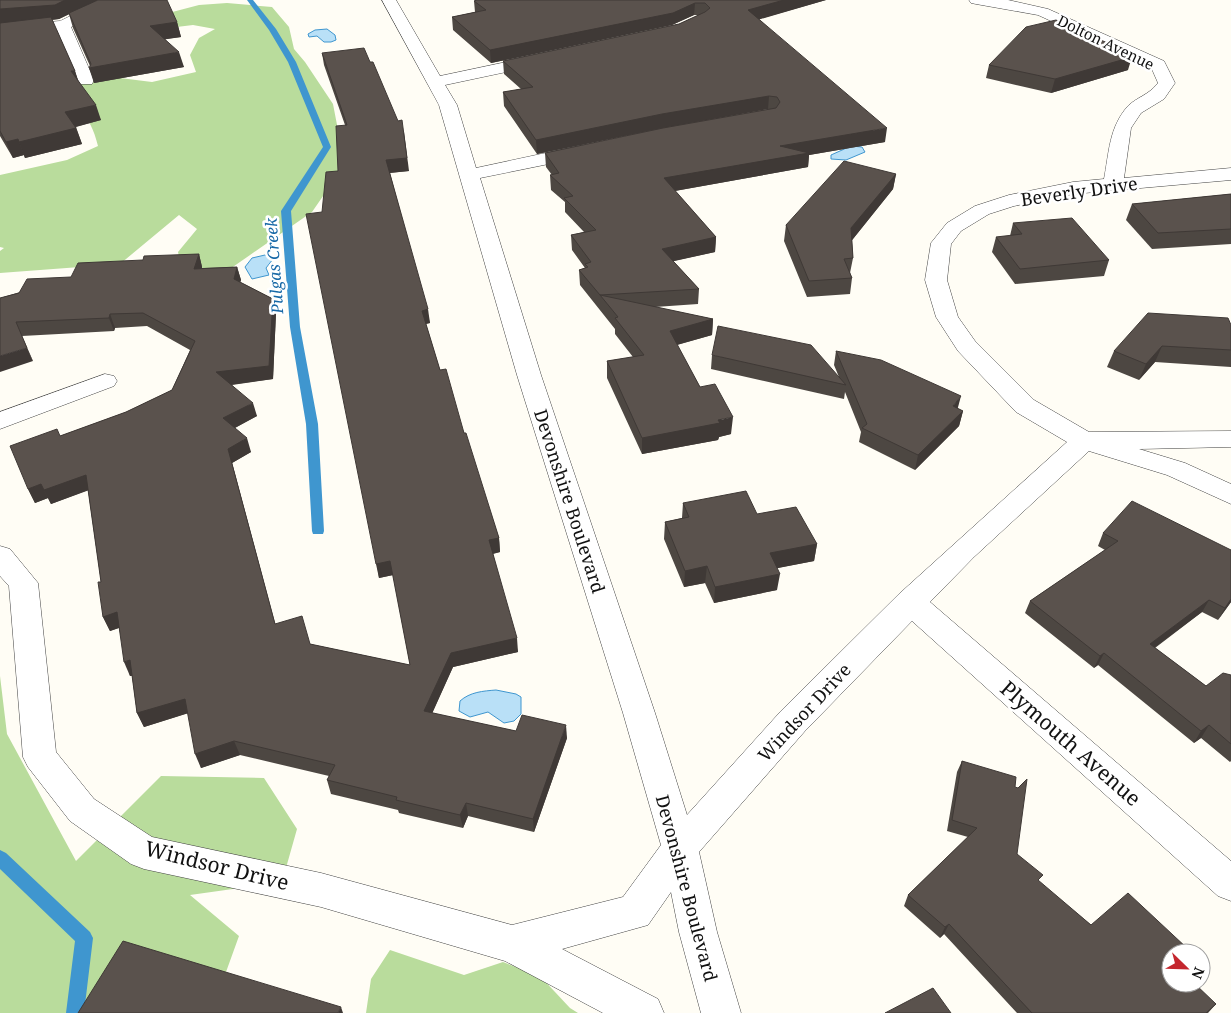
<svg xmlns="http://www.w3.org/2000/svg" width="1231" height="1013" font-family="'Noto Serif',serif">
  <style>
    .forest { fill: #b9dc9c }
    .water { fill: #b9e0f7; stroke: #3f96cf }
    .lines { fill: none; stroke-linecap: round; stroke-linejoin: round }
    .stream { fill: #3f96cf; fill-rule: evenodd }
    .minor-casing { stroke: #444; stroke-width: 1 }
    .minor { fill: #fff; fill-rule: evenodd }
    .wall { fill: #4d4742; fill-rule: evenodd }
    .shaded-wall { fill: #3f3936 }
    .building { fill: #5a524d; stroke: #3f3936 }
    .labels { text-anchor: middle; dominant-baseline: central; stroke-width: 5; stroke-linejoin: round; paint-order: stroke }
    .far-street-label { font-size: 15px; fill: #111; stroke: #fff }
    .far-water-label { font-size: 16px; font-style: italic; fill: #1768a6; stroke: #fff }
    .street-label { font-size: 18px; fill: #111; stroke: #fff }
    .near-street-label { font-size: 21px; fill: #111; stroke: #fff }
  </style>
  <rect width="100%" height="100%" fill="#fffdf5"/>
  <g class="forest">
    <path d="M 227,3 L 272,7 L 289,27 L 294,49 L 305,62 L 333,104 L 338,130 L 339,173 L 312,212 L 227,271 L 183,275 L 178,252 L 197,229 L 179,215 L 120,264 L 0,273 L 0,251 L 4,248 L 0,247 L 0,175 L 67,160 L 98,146 C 90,112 76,107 49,89 L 112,77 L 152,82 L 196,72 L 190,55 L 199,38 L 215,29 L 193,25 L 152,30 L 138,21 L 199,5 Z"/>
    <path d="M 0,676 L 7,734 L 76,861 L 161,776 L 264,778 L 297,829 L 282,882 L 190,895 L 239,936 L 226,972 L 121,959 L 97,991 L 75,1013 L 0,1013 Z"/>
    <path d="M 390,950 L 464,975 L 503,962 L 540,976 L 570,1008 L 578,1013 L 366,1013 L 371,979 Z"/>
  </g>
  <g class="water">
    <path d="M 327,29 L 335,35 L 336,40 L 331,42 L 324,42 L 317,36 L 309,37 L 308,34 L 315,30 Z"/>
    <path d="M 851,146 L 862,147 L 865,152 L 846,160 L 831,159 L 831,155 Z"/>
    <path d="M 265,255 L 273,259 L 266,268 L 269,275 L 252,279 L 245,267 L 252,258 Z"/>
    <path d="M 496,690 L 516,694 L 521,697 L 521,714 L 514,721 L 504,723 L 488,712 L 470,717 L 459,711 L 460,701 C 470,692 483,691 496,690 Z"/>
  </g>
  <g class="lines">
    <g class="stream">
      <path d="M 247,0 L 253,0 L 276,29 L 296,62 L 331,147 L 291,211 L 300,327 L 318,424 L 324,531 L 323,534 L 313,534 L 312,531 L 306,424 L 290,327 L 281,211 L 323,147 L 288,62 L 269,30 Z"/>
      <path d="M 0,850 L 6,853 L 90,932 L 93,938 L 84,1013 L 66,1013 L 75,941 L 0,869 Z"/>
    </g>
    <g class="minor-casing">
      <g id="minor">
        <path d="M 103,0 L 118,0 L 112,8 L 71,27 L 94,80 L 92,84 L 80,84 L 78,80 L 57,30 L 0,36 L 0,26 L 60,21 Z"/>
        <path d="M 382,0 L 396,0 L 440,76 L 539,55 L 545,57 L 547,60 L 545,63 L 539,65 L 445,85 L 457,105 L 476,168 L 583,145 L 590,147 L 592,151 L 590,155 L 583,157 L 480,178 L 541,375 L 655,713 L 687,815 L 781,711 L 899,594 L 1067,442 L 1016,412 L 958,351 L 936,317 L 925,280 L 931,243 L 947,223 L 975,206 L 1009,195 L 1073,182 L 1104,179 C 1109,153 1109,127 1128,106 C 1137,97 1149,95 1158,83 L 1151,67 L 1038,15 L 976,4 L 971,3 L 969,0 L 1008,0 L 1048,9 L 1164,61 L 1175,83 L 1164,99 L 1141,113 L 1131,128 L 1124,178 L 1231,168 L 1231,180 L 1073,194 L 1014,206 L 989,214 L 961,231 L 951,244 L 947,280 L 958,317 L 975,341 L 1034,400 L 1089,432 L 1231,431 L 1231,447 L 1139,449 L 1185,463 L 1231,484 L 1231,504 L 1167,475 L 1089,451 L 974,557 L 930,602 L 1231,861 L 1231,901 L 1218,896 L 912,621 L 805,731 L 699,852 L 717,932 L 741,1013 L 701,1013 L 679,932 L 671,892 L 648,925 L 562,949 L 658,999 L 664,1013 L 603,1013 L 505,961 L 321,907 L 144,869 L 131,864 L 70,821 L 28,767 L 23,757 L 9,586 L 0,576 L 0,546 L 10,549 L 38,583 L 56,752 L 94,799 L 152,837 L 321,873 L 512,925 L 623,897 L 661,845 L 623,713 L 517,375 L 439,105 Z"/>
        <path d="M 105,374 L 114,376 L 117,381 L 114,386 L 0,429 L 0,412 Z"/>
      </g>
    </g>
    <use href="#minor" class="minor"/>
  </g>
  <g class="wall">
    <path d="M 0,0 L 177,22 L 181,37 L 165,39 L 184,67 L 94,83 L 90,66 L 73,28 L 69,14 L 59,19 L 52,20 L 75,71 L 78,81 L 101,120 L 76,127 L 82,144 L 25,158 L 24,155 L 13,158 L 0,136 Z"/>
    <path d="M 477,0 L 826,0 L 759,19 L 885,142 L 809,155 L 808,167 L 675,191 L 716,237 L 715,252 L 673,261 L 699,289 L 698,304 L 655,307 L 713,319 L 712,335 L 677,345 L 700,387 L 731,434 L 719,437 L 718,440 L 642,454 L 607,378 L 607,361 L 633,357 L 615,334 L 615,329 L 580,285 L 579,270 L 585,268 L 572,250 L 571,235 L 584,232 L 565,212 L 565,202 L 551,190 L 550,175 L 552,175 L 546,167 L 545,153 L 660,129 L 537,154 L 504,106 L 503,92 L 521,89 L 504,74 L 503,61 L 679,24 L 699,15 L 694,15 L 672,25 L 491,63 L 453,30 L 452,17 L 475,12 L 474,1 ZM 768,109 L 769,109 L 676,126 Z"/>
    <path d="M 1120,51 L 1128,70 L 1051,93 L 986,78 L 989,65 Z"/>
    <path d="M 322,53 L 409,171 L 390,173 L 430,323 L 426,324 L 440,370 L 464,433 L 499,538 L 500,552 L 493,554 L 518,652 L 453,667 L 432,713 L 516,731 L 567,738 L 534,832 L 468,816 L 463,828 L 399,813 L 398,810 L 331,794 L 327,780 L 329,776 L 240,755 L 201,768 L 188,713 L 144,727 L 137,713 L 132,676 L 130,676 L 119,628 L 110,631 L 103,617 L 101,582 L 88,490 L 51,504 L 48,498 L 35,503 L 28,489 L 60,436 L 126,412 L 172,390 L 190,350 L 147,326 L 115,328 L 114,331 L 22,336 L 33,361 L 0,298 L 71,277 L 143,260 L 199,254 L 202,267 L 202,268 L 237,267 L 241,280 L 240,282 L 273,299 L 276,313 L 273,379 L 232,385 L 257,416 L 235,428 L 251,452 L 232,463 L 275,624 L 310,644 L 410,665 L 393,575 L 379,578 L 322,212 L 338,171 L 345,125 L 324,65 Z"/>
    <path d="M 896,174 L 893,189 L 852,240 L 853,258 L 850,273 L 852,278 L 850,294 L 807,297 L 784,241 L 786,225 Z"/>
    <path d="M 1231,194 L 1231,244 L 1152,249 L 1126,220 L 1132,204 Z"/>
    <path d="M 1013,223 L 1109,260 L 1104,276 L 1015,284 L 992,252 L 996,237 L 1010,236 Z"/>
    <path d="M 1231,325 L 1231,367 L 1155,362 L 1139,380 L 1107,367 L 1114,351 Z"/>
    <path d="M 836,351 L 963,411 L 959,426 L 915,470 L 859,442 L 861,432 L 845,392 L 844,399 L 711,369 L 712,355 L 839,377 L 834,365 Z"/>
    <path d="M 683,503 L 757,514 L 817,544 L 814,561 L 777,568 L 777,590 L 714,603 L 705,583 L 684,587 L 664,539 L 665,522 L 682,518 Z"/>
    <path d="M 1103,533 L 1231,550 L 1231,602 L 1218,620 L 1202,612 L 1155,648 L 1206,686 L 1231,675 L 1231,761 L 1230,762 L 1201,738 L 1194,743 L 1098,665 L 1094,668 L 1025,613 L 1030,601 L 1105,550 L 1098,546 Z"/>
    <path d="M 962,761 L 1015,787 L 1017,854 L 1039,882 L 1091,925 L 1171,953 L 1171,983 L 1216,1004 L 1208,1013 L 1017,1013 L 944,934 L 940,938 L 904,906 L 908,895 L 968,837 L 947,831 L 957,772 Z"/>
  </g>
  <g class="shaded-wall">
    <path d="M 65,0 L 99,0 L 59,19 L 0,24 L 0,9 Z"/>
    <path d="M 784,0 L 826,0 L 747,23 L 748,10 Z"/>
    <path d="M 695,3 L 694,15 L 672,25 L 491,63 L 490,50 Z"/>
    <path d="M 177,22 L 181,37 L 154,41 L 150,26 Z"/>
    <path d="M 1121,49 L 1117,61 L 1132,57 L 1128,70 L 1051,93 L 1055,79 L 1117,50 Z"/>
    <path d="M 179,52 L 184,67 L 94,83 L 89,68 Z"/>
    <path d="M 71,71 L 75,71 L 80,86 Z"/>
    <path d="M 769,96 L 768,109 L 662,128 L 537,154 L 536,140 L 662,114 Z"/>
    <path d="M 96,105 L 101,120 L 71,128 L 65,112 Z"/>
    <path d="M 76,128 L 82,144 L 25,158 L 19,142 Z"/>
    <path d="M 887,128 L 885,142 L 809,155 L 808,167 L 663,193 L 664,178 L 780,146 Z"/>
    <path d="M 404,132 L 409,171 L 388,173 L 386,160 Z"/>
    <path d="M 18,139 L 24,155 L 13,158 L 6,142 Z"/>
    <path d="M 896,174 L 893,189 L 849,244 L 851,228 Z"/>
    <path d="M 716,237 L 715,252 L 661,264 L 662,249 Z"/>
    <path d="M 199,254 L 202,267 L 198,282 L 194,269 Z"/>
    <path d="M 237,267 L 241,280 L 237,292 L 234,279 Z"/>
    <path d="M 273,299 L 276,313 L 273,379 L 221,386 L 216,372 Z"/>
    <path d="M 428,309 L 430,323 L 424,324 L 422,311 Z"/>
    <path d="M 110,314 L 115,328 L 114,331 L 109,318 Z"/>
    <path d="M 713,319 L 712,335 L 669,347 L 670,331 Z"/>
    <path d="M 1162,346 L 1155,362 L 1139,380 L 1146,364 Z"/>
    <path d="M 27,348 L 33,361 L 0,372 L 0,356 Z"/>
    <path d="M 961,396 L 957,411 L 953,406 Z"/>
    <path d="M 253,403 L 257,416 L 227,432 L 223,418 Z"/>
    <path d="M 963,411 L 959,426 L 915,470 L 918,455 Z"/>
    <path d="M 733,417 L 731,434 L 719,437 L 718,440 L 642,454 L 642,438 Z"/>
    <path d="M 247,438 L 251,452 L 232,463 L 279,638 L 275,624 L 228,449 Z"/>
    <path d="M 86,475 L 92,489 L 51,504 L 44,490 Z"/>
    <path d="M 41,484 L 48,498 L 35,503 L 28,489 Z"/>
    <path d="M 499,538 L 500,552 L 491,554 L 489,540 Z"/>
    <path d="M 817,544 L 814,561 L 768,570 L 770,553 Z"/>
    <path d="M 390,561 L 393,575 L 379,578 L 376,564 Z"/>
    <path d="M 707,566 L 705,583 L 684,587 L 685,571 Z"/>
    <path d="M 780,574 L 777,590 L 714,603 L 715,587 Z"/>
    <path d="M 1231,599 L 1231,602 L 1218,620 L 1225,608 Z"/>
    <path d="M 1209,600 L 1202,612 L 1143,656 L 1150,644 Z"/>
    <path d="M 117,612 L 124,626 L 110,631 L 103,617 Z"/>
    <path d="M 517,638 L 518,652 L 453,667 L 427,725 L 424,711 L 451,653 Z"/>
    <path d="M 1104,653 L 1098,665 L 1094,668 L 1100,656 Z"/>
    <path d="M 130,660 L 137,674 L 130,676 L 124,662 Z"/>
    <path d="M 185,699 L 192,712 L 144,727 L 137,713 Z"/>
    <path d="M 566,725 L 567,738 L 534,832 L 533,819 Z"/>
    <path d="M 1209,725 L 1201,738 L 1194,743 L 1201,731 Z"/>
    <path d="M 234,741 L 240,755 L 201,768 L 195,754 Z"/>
    <path d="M 466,803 L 468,816 L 463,828 L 460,815 Z"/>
    <path d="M 949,924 L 944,934 L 940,938 L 945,927 Z"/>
    <path d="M 341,1007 L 343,1013 L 338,1013 Z"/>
  </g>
  <g class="building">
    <path d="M 0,0 L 65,0 L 55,5 L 0,9 Z"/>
    <path d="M 98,0 L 167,0 L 177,22 L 150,26 L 179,52 L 89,68 L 91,64 L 69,13 Z"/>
    <path d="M 477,0 L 784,0 L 748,10 L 887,128 L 780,146 L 809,153 L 664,178 L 716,237 L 662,249 L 699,289 L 600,295 L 579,270 L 588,267 L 585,264 L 591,262 L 571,235 L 596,230 L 564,198 L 573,196 L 550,175 L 559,173 L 545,153 L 663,128 L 776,108 L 780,102 L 777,97 L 769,96 L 662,114 L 536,140 L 503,92 L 533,87 L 503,61 L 679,24 L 705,12 L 710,8 L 705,3 L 695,3 L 673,13 L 490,50 L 452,17 L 486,10 L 474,1 Z"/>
    <path d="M 51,17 L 75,71 L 71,71 L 96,105 L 65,112 L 76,128 L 19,142 L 18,139 L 6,142 L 0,131 L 0,23 Z"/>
    <path d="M 1056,20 L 1121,49 L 1117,50 L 1132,57 L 1055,79 L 989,65 L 1026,27 Z"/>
    <path d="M 364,48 L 370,62 L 373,62 L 398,121 L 402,120 L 407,158 L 386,160 L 428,309 L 422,311 L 440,370 L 446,369 L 464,433 L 466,433 L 499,538 L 489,540 L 517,638 L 451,653 L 424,711 L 516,731 L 522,715 L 566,725 L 533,819 L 466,803 L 460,815 L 396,800 L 397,797 L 327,780 L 335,765 L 234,741 L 195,754 L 185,699 L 137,713 L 130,660 L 124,662 L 117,612 L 103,617 L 98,582 L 101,582 L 86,475 L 44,490 L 41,484 L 28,489 L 10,446 L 57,429 L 60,436 L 126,412 L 172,390 L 195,341 L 143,313 L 110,314 L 109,318 L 16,322 L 27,348 L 0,356 L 0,298 L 19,293 L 27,279 L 71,277 L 78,263 L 143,260 L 144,256 L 199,254 L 194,269 L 237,267 L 234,279 L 273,299 L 269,366 L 216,372 L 253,403 L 223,418 L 247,438 L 228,449 L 275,624 L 302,616 L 310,644 L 410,665 L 390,561 L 376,564 L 306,214 L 322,212 L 326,172 L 338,171 L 336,126 L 347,125 L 322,53 Z"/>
    <path d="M 844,161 L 896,174 L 851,228 L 853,258 L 844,259 L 852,278 L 809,281 L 786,225 Z"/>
    <path d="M 1231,194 L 1231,229 L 1158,233 L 1132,204 Z"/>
    <path d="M 1072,218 L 1109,260 L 1020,269 L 996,237 L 1022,234 L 1013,223 Z"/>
    <path d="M 600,295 L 713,319 L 670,331 L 700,387 L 715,384 L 733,417 L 718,420 L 720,423 L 642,438 L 607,361 L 644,355 L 615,318 L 618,317 Z"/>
    <path d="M 1148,313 L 1228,318 L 1231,325 L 1231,350 L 1162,346 L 1146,364 L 1114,351 Z"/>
    <path d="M 718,326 L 811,345 L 846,385 L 712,355 Z"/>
    <path d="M 836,351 L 881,360 L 961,396 L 953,406 L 963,411 L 918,455 L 862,428 L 867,424 Z"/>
    <path d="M 746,491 L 757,514 L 796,507 L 817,544 L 770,553 L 780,574 L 715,587 L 707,566 L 685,571 L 665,522 L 689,517 L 683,503 Z"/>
    <path d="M 1132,501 L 1231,550 L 1231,599 L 1225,608 L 1209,600 L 1150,644 L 1206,686 L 1223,673 L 1231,675 L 1231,744 L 1209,725 L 1201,731 L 1104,653 L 1100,656 L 1030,601 L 1118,541 L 1103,533 Z"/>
    <path d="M 962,761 L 1016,777 L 1015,787 L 1018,788 L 1027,779 L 1017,854 L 1043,875 L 1038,880 L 1091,925 L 1128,893 L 1188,949 L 1183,953 L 1171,953 L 1171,983 L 1194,983 L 1216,1004 L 1206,1013 L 1032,1013 L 949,924 L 945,927 L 908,895 L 977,828 L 952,820 Z"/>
    <path d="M 123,941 L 341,1007 L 338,1013 L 78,1013 Z"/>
    <path d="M 933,988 L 951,1013 L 885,1013 Z"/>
  </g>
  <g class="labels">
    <g class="far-street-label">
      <text transform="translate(1106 42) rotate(26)">Dolton Avenue</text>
    </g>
    <g class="far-water-label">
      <text transform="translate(274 266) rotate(-94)">Pulgas Creek</text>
    </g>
    <g class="street-label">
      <text transform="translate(1079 191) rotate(-8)">Beverly Drive</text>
      <text transform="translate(570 501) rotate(72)">Devonshire Boulevard</text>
      <text transform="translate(804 712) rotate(-47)">Windsor Drive</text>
      <text transform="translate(687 888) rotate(75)">Devonshire Boulevard</text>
    </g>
    <g class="near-street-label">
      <text transform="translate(1071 743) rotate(41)">Plymouth Avenue</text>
      <text transform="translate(217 865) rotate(14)">Windsor Drive</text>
    </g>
  </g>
  <g transform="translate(1186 968) rotate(113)"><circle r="24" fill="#ffffff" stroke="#a0a0a0"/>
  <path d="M0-4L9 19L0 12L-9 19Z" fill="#c4262e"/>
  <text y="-8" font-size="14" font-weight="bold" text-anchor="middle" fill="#111111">N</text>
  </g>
</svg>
